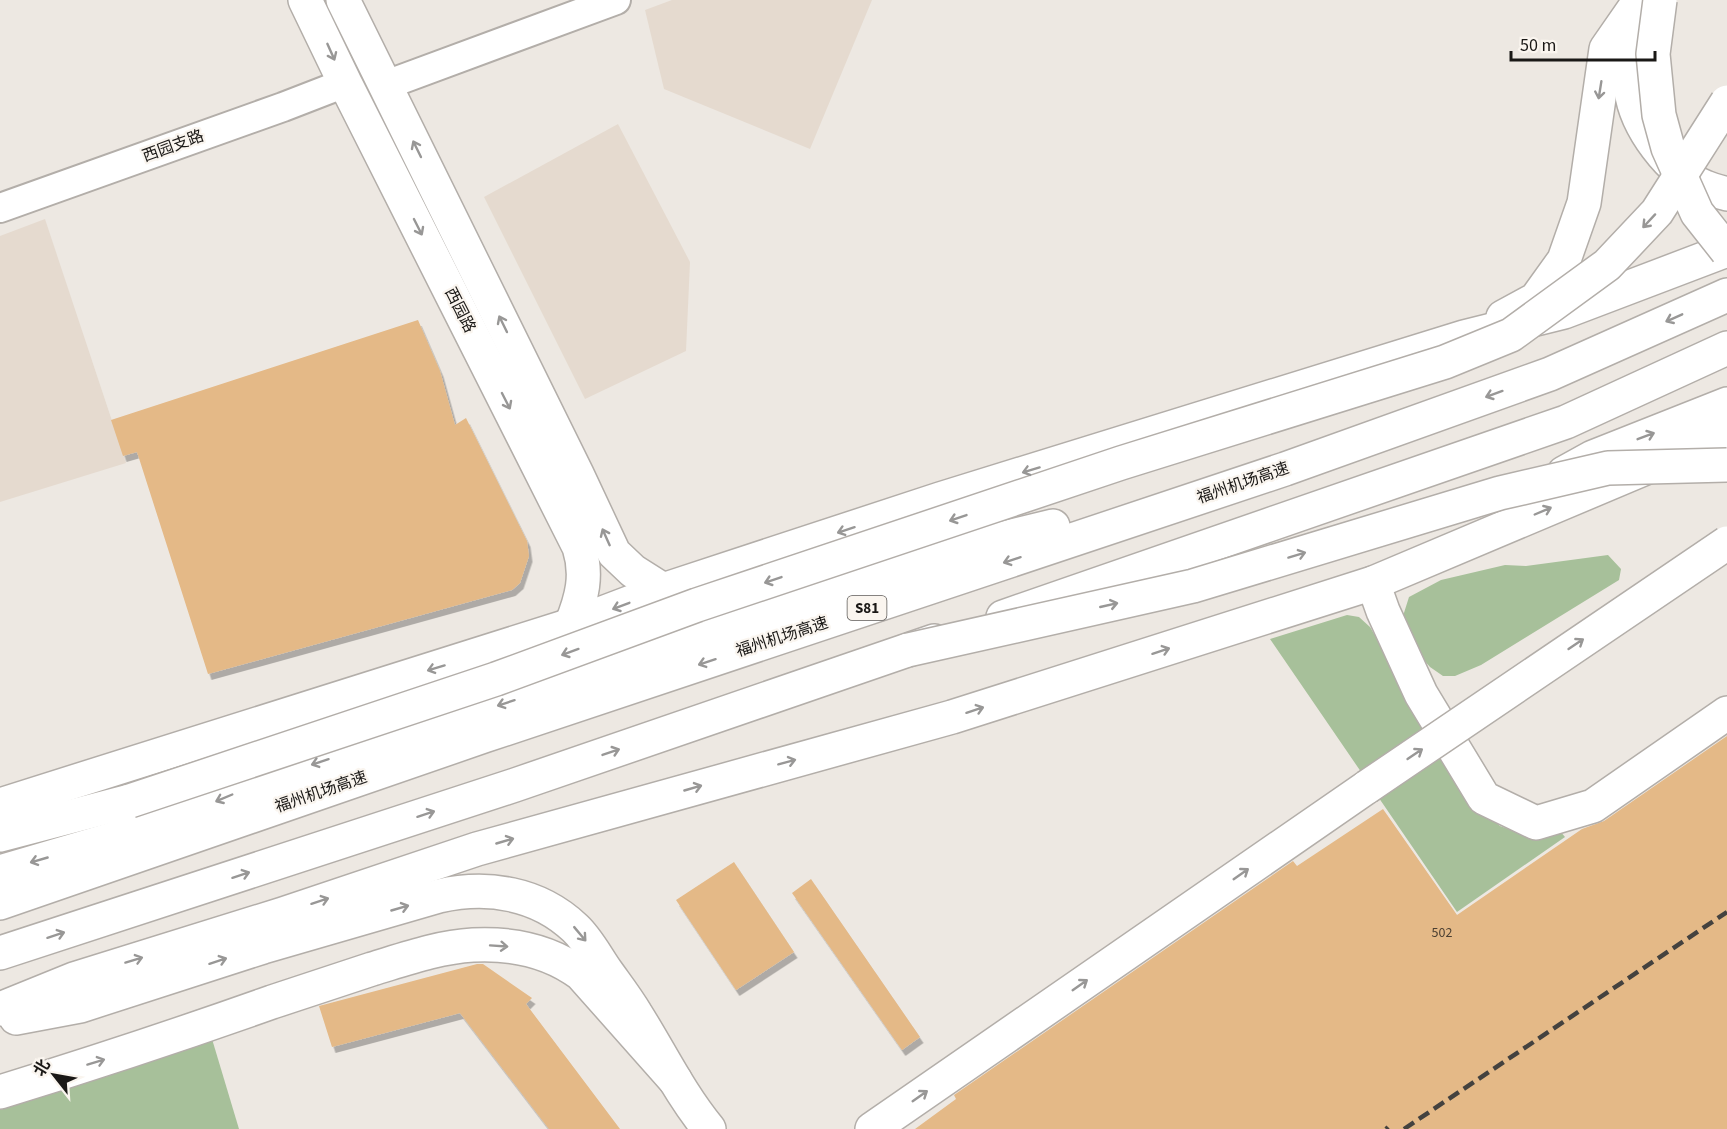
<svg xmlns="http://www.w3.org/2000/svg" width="1727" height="1129" font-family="'Source Sans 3','Noto Sans SC',sans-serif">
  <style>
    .built { fill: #e5dacf }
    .green { fill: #a7c09a }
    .building { fill: #e4b987; filter: url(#shadow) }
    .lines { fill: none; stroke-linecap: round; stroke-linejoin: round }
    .minor-casing { stroke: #b3aea9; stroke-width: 32 }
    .major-casing { stroke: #b3aea9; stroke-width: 36 }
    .highway-casing { stroke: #b3aea9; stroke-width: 36 }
    .minor { stroke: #fff; stroke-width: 28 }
    .major { stroke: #fff; stroke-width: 33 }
    .highway { stroke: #fff; stroke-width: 33 }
    .rail { stroke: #44423f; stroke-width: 4.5; stroke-dasharray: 12 6; stroke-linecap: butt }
    .major-bridge-casing { stroke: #b3aea9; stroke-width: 36; stroke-linecap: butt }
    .highway-bridge-casing { stroke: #b3aea9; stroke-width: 36; stroke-linecap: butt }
    .major-bridge { stroke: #fff; stroke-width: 33 }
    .highway-bridge { stroke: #fff; stroke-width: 33 }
    .oneway { stroke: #989796 }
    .labels { text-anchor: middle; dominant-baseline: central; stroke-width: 4.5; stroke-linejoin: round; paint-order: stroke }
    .number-label { font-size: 14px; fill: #4c4032 }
    .shield { fill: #faf5ef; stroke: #5d5a57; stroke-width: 1.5 }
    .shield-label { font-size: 15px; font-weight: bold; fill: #1a1816 }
    .street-label { font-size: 16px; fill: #1a1816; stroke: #faf5ef }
  </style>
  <defs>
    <filter id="shadow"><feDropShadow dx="3.5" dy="6" stdDeviation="0" flood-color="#0004"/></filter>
  </defs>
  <rect width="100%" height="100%" fill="#ede8e2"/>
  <g class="built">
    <path d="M 672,0 L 872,0 L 810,149 L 664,89 L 645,10 Z"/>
    <path d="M 618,124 L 690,262 L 686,351 L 585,399 L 484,197 Z"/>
    <path d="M 45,219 L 126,463 L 0,502 L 0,236 Z"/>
  </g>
  <g class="green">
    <path d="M 1608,555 L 1621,569 L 1619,580 L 1481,665 L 1455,676 L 1443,676 L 1430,667 L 1414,649 L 1403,616 L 1409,597 L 1441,580 L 1505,565 L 1526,566 Z"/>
    <path d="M 1347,615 L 1359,617 L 1370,627 L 1478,807 L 1500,826 L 1517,832 L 1560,831 L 1565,837 L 1457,912 L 1270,639 Z"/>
    <path d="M 212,1039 L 239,1129 L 0,1129 L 0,1110 Z"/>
  </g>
  <g class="building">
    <path d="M 418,320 L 440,371 L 455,425 L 466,418 L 527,541 L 529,556 L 520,583 L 512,590 L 208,674 L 137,452 L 123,456 L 111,420 Z"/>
    <path d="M 1727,736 L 1727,1129 L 915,1129 L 956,1099 L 954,1095 L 1293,861 L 1297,866 L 1383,809 L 1457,915 L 1582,829 L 1604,821 Z"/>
    <path d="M 734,862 L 794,952 L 736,990 L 676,900 Z"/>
    <path d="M 811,879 L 920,1037 L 902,1050 L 792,893 Z"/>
    <path d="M 477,964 L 483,964 L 532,998 L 526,1004 L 620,1129 L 549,1129 L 460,1013 L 332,1047 L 319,1006 Z"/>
  </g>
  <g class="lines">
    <g class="minor-casing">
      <g id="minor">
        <path d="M 386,85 L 616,0"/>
        <path d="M 0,208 L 283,107 L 345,83"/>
      </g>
    </g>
    <g class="major-casing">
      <g id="major">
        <path d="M 305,0 L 345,83 L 579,547 C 588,575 582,598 571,625"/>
        <path d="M 343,0 L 577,474 L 614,553 L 633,571 L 663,590"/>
        <path d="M 1656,7 C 1640,32 1627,61 1631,90 C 1636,127 1670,173 1705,187 C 1712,190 1720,192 1727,194"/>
        <path d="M 1503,317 L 1536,299 L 1564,260 L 1584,203 L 1606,49 L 1640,0"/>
        <path d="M 1564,473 L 1593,457 L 1727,404"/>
        <path d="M 1373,583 L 1383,611 L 1421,694 L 1484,798 L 1536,823 L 1593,806 L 1727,713"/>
        <path d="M 0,805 L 571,625 L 663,590 L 940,499 L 1464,337 L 1564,312 L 1727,250"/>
        <path d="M 0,1009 L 74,979 L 283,914 L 477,849 L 952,717 L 1373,583 L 1693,448 L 1727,436"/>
        <path d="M 16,1018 L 80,1006 L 263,947 L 439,896 C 488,885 538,893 575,928 C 588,940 597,958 607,972 C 617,986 627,999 636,1014 C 660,1052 680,1094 709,1129"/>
        <path d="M 872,1129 L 1367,787"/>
      </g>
    </g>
    <g class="highway-casing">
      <g id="highway">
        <path d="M 1003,617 L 1566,422 L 1727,348"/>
        <path d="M 0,835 L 130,801"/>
        <path d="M 0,872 L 160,825 L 278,775 L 591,676 L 923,558 L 1053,526"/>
        <path d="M 0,903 L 484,736 L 1285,469 L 1550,374 L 1727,295"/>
        <path d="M 0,953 L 515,785 L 934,641"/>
        <path d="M 0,1092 C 91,1064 182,1034 272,1002 C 305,991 339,980 372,969 C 405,959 438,947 473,945 C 512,943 550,951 581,974 L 675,1080"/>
      </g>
    </g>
    <use href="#minor" class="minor"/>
    <use href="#major" class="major"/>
    <use href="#highway" class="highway"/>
    <g class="rail">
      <path d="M 1386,1129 L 1388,1127"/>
      <path d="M 1404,1129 L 1727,912"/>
    </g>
    <g class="major-bridge-casing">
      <path id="major-bridge" d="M 1367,787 L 1727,543"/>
    </g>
    <g class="highway-bridge-casing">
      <g id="highway-bridge">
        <path d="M 1660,0 L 1653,54 L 1659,115 L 1668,148 L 1697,213 L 1727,251"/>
        <path d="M 908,650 L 1193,586 L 1500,493 L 1608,468 L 1727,465"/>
        <path d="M 130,801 L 496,679 L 697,605 L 1121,463 L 1445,362 L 1511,335 L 1607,265 L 1657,212 L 1727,102"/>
      </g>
    </g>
    <use href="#major-bridge" class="major-bridge"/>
    <use href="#highway-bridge" class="highway-bridge"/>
  </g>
  <defs><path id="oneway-shaft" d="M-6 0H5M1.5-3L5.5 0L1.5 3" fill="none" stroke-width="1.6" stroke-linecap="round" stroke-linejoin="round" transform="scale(1.5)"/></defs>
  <g class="oneway">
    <use href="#oneway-shaft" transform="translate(331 52) rotate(66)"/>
    <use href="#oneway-shaft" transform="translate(1600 90) rotate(99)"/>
    <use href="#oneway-shaft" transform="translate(417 149) rotate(-116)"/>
    <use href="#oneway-shaft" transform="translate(1649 221) rotate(133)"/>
    <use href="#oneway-shaft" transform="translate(418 227) rotate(63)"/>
    <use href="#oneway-shaft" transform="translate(1674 318) rotate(156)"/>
    <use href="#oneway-shaft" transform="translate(503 324) rotate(-116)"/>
    <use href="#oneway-shaft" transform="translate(1494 394) rotate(160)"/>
    <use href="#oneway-shaft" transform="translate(506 401) rotate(63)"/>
    <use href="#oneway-shaft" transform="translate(1646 436) rotate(-21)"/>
    <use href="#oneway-shaft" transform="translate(1031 470) rotate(163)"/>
    <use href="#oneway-shaft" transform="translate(1543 511) rotate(-23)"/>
    <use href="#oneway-shaft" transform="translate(958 518) rotate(161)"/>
    <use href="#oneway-shaft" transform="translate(846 530) rotate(162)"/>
    <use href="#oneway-shaft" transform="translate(606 537) rotate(-114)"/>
    <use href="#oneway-shaft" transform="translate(1297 555) rotate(-17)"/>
    <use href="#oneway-shaft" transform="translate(1012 560) rotate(162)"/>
    <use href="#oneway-shaft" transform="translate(773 580) rotate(161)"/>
    <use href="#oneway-shaft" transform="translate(1109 605) rotate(-13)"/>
    <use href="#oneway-shaft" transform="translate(621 606) rotate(159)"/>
    <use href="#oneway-shaft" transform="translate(1576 644) rotate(-34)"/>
    <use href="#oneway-shaft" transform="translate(1161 651) rotate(-18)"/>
    <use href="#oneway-shaft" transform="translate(570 652) rotate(160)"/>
    <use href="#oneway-shaft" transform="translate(707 662) rotate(162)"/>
    <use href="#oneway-shaft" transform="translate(436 668) rotate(163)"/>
    <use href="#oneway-shaft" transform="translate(506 703) rotate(162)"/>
    <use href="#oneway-shaft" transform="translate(975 710) rotate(-18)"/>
    <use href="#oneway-shaft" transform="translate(611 752) rotate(-19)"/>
    <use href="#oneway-shaft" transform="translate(1415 754) rotate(-34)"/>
    <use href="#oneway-shaft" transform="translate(320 762) rotate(162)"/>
    <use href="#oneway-shaft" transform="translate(787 762) rotate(-15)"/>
    <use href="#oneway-shaft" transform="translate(693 788) rotate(-16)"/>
    <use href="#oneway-shaft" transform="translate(224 798) rotate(157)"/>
    <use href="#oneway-shaft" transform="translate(426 814) rotate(-18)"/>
    <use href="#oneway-shaft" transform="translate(505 841) rotate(-16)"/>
    <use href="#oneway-shaft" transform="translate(39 860) rotate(164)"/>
    <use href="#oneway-shaft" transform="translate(1241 874) rotate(-35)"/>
    <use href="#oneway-shaft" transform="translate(241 875) rotate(-18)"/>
    <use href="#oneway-shaft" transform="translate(320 901) rotate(-18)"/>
    <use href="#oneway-shaft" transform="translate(400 908) rotate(-16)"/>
    <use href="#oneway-shaft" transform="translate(580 934) rotate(50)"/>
    <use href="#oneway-shaft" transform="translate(56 935) rotate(-18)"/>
    <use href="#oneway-shaft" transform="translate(499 946) rotate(4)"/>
    <use href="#oneway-shaft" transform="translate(134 960) rotate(-17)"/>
    <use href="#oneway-shaft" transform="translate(218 961) rotate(-18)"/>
    <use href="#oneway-shaft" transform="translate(1080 985) rotate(-35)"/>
    <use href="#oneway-shaft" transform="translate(96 1062) rotate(-17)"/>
    <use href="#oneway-shaft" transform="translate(920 1096) rotate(-35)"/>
  </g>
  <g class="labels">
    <g class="number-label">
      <text x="1442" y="933">502</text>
    </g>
    <rect class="shield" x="847.5" y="596" width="39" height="24" rx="4.5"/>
    <g class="shield-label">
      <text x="867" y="608">S81</text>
    </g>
    <g class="street-label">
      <text transform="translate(173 146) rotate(-20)">西园支路</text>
      <text transform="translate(460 310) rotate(63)">西园路</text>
      <text transform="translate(1243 483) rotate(-19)">福州机场高速</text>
      <text transform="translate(782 637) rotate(-18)">福州机场高速</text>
      <text transform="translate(321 792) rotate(-19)">福州机场高速</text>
    </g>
  </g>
  <g transform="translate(54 1075) rotate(301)" stroke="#faf5ef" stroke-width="4.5" paint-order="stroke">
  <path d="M0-4.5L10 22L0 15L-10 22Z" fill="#1a1816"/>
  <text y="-9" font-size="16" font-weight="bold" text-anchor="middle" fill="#1a1816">北</text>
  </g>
  <path d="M1511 51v9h144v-9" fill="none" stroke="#1a1816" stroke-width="3"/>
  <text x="1520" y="51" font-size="18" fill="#1a1816" stroke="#faf5ef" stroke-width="4.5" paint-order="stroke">50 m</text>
</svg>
